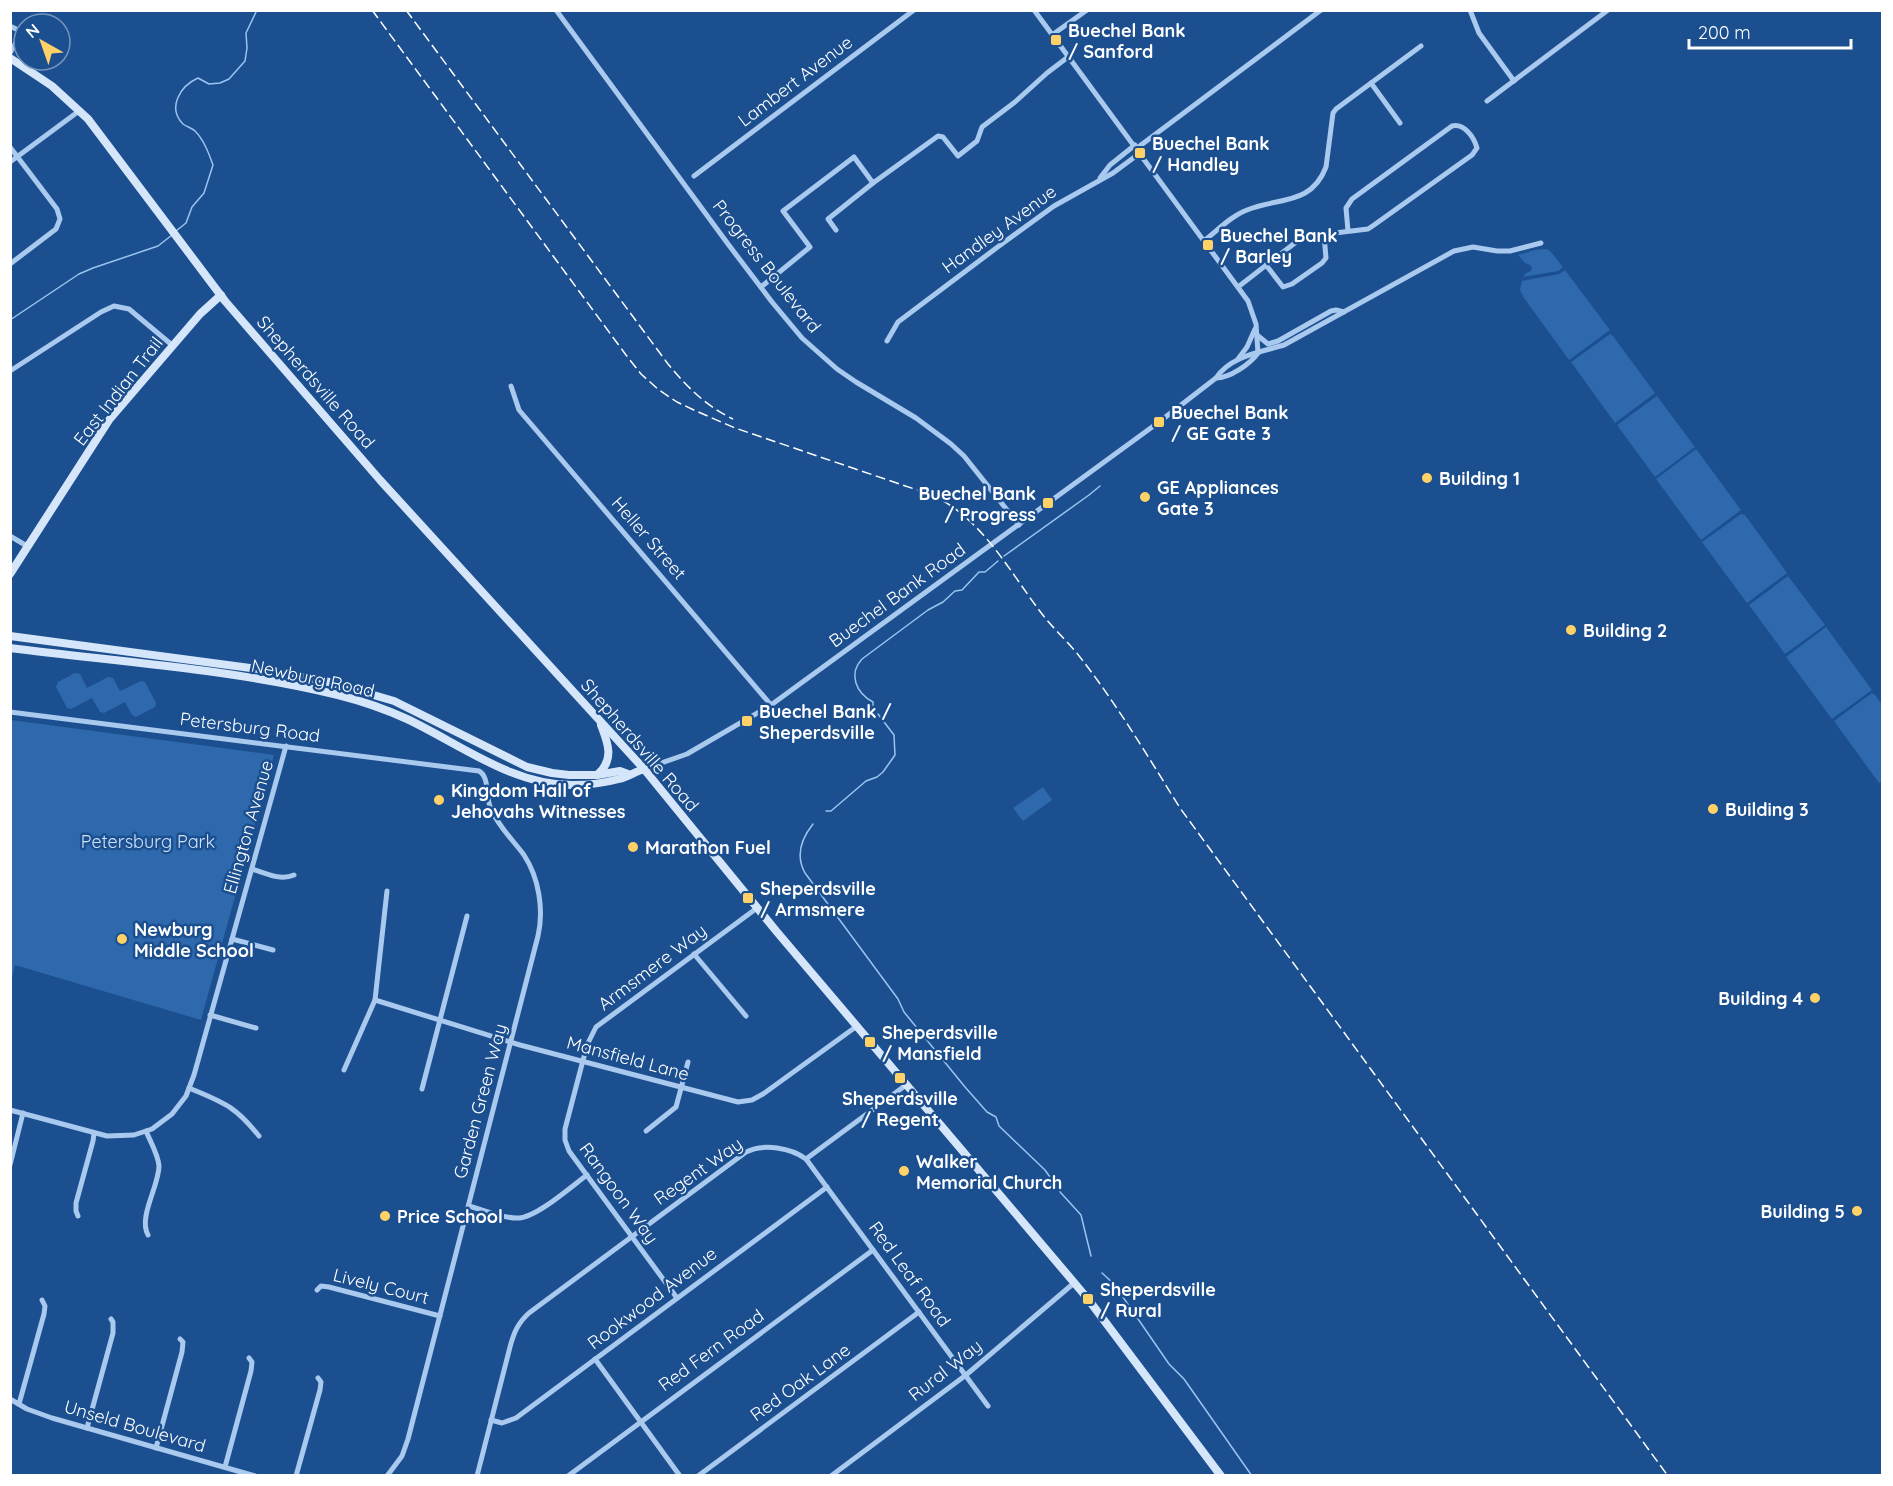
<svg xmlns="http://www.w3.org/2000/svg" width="1893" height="1486" font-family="Quicksand,sans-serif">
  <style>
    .green { fill: #2e69ad }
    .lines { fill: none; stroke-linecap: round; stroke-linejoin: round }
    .stream { stroke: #9cc4f0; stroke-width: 1.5 }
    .street { stroke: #a9c9ee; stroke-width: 5 }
    .secondary { stroke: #d6e6fa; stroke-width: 8 }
    .rail { stroke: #fff; stroke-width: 1.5; stroke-dasharray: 10 4.5; stroke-linecap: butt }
    .poi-dot { fill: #ffd166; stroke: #1b4f8f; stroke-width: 2 }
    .labels { text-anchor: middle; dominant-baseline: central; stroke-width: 5; stroke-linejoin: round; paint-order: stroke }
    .poi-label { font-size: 18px; font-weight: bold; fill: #fff; stroke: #1b4f8f; text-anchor: start }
    .street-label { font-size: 18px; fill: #fff; stroke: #1b4f8f }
    .park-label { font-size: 18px; fill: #cfe3fa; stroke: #1b4f8f }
  </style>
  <rect width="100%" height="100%" fill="#1b4f8f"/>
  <g class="green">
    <path d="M 1547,249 L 1551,252 L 1563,267 L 1558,271 L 1523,277 L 1526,273 L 1531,271 L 1532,268 L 1530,265 L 1525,263 L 1518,255 L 1535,250 Z"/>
    <path d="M 1565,270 L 1610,330 L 1569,360 L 1524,298 L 1520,290 L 1522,281 L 1559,274 Z"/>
    <path d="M 1610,334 L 1613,336 L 1655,393 L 1615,423 L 1571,362 Z"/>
    <path d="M 1657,396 L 1695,447 L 1655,477 L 1617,425 Z"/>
    <path d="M 1696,449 L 1741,510 L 1701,540 L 1656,479 Z"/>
    <path d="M 1741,514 L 1745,515 L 1787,573 L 1747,603 L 1702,542 Z"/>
    <path d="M 1788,576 L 1825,625 L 1785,654 L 1749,605 Z"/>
    <path d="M 1826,627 L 1872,690 L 1832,719 L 1786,657 Z"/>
    <path d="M 75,673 L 80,674 L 87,688 L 108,677 L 113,678 L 120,691 L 141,681 L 145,682 L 156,703 L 155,707 L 136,717 L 132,715 L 125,702 L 104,713 L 100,712 L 92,698 L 71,709 L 67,708 L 56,687 L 58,682 Z"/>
    <path d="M 1872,693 L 1875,695 L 1882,705 L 1882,781 L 1879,783 L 1834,721 Z"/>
    <path d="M 11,720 L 274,755 L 201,1020 L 15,965 L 11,982 Z"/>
    <path d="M 1043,787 L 1052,800 L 1023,821 L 1013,808 Z"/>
  </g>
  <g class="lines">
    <g class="stream">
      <path d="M 176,231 L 186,223 L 192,207 L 204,193 L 213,165 C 209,154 204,140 195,131 C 192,128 187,127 183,124 C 167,108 180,86 198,78 L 209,84 L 220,83 L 229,79 L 245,61 L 247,48 L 246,33 L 257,10"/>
      <path d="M 10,320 L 79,274 L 93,268 L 158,246 L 172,235"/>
      <path d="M 1004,556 L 1089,495 L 1100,486"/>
      <path d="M 873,706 L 873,702 C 856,693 848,674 862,659 L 928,610 L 943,602 L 955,591 L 962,590 L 979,572 L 985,572 L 998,561"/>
      <path d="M 826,811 L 831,811 L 866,781 L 877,777 L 883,772 L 895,755 L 894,735 L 878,714"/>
      <path d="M 813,824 C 801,839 795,855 805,873 L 898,999 L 904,1012 L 965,1087 L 987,1112 L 996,1117 L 999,1126 L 1045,1170 L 1061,1193 L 1081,1215 L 1091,1256"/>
      <path d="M 1102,1273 L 1114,1284 L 1169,1364 L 1184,1379 L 1252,1476"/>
    </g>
    <g class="street">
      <path d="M 556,10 L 728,244 L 772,302 L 802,338 L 837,369 L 856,382 L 916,418 L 951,444 L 964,456 L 1019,525"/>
      <path d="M 1034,10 L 1248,301 L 1256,324 L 1258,353"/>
      <path d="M 1470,10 L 1479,33 L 1514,81"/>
      <path d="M 10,26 L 22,32 L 10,53"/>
      <path d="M 1052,35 L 1087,10"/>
      <path d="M 1371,83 L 1400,123"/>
      <path d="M 1487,101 L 1608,10"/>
      <path d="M 10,147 L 57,209 L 60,219 L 56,229 L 10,264"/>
      <path d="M 1137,148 L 1321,10"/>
      <path d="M 10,162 L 79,111"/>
      <path d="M 694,176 L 914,10"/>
      <path d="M 1100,178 L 1110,165 L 1135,145"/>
      <path d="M 836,230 L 828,219 L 873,183"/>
      <path d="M 1205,240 C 1218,230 1231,216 1247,210 C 1278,197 1311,206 1326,167 L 1333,113 L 1336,109 L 1421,46"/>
      <path d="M 1266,265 L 1283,287 L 1292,284 L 1322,263 L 1326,258 L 1324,235"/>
      <path d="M 761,287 L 810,247 L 783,211 L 854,157 L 873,183 L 938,136 L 943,137 L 958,156 L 977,141 L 982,127 L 1015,102 L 1047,73 L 1068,57"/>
      <path d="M 1238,287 L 1300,239 L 1310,236 L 1368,229 L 1374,225 L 1472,155 L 1477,148 C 1474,137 1464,123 1452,126 L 1352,199 L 1346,208 L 1348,231"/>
      <path d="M 1257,335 L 1268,344 L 1278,341 L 1331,311 L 1336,310 L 1344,312"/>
      <path d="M 887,341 L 898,322 L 999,246 L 1054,206 L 1113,173 L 1140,153"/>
      <path d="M 1238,359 L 1247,347 L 1255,329"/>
      <path d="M 10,371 L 101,312 L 114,306 L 129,309 L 172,345"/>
      <path d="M 1216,378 C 1230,378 1250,364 1258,353"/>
      <path d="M 511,386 L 519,410 L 771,705"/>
      <path d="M 10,536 L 27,546"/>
      <path d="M 10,712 L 479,771 C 490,777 485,797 491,809 C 498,826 513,840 524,855 C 539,878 544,910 538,936 L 408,1439 L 402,1456 L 387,1476"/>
      <path d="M 644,769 L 687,754 L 771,705 L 1159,422 L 1216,378 C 1230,356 1261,352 1284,345 L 1454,251 L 1473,247 L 1497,251 L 1510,251 L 1541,243"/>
      <path d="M 252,869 C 265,873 280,881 294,875"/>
      <path d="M 232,939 L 273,950"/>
      <path d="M 694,954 L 746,1016"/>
      <path d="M 375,1000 L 520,1045 L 738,1102 L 752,1100 L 763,1094 L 857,1026"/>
      <path d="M 210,1015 L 256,1028"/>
      <path d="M 344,1070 L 375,1000 L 387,891"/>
      <path d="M 189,1088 C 224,1103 234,1105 259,1136"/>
      <path d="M 422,1089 L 467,916"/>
      <path d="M 10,1110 L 107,1136 L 134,1135 L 152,1129 L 172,1114 L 186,1096 L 194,1075 L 286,746"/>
      <path d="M 146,1131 C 150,1141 158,1154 159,1166 C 159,1186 138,1217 148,1235"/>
      <path d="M 646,1131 L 676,1107 L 688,1062"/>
      <path d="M 806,1159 L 906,1085"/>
      <path d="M 10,1165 L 23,1113"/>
      <path d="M 469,1206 C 484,1210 504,1219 519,1218 C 537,1217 572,1186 587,1175"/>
      <path d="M 78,1216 L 76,1211 L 76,1203 L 93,1141 L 94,1133"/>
      <path d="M 317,1290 L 321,1286 L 329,1287 L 440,1316"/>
      <path d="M 677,1298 L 569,1151 L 565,1140 L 565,1129 L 587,1045 L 596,1027 L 757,908"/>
      <path d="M 595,1359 L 680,1476"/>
      <path d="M 10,1399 L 27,1409 L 52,1418 L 255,1476"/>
      <path d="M 19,1404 L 44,1314 L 45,1306 L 42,1300"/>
      <path d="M 491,1420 L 502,1423 L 516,1418 L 827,1187"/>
      <path d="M 87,1428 L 113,1333 L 113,1322 L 111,1319"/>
      <path d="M 156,1448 L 182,1352 L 183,1342 L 180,1339"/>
      <path d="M 225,1467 L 251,1371 L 252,1362 L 249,1358"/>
      <path d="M 296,1476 L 320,1390 L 321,1382 L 318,1378"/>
      <path d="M 477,1476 L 510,1347 C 514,1332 518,1323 529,1313 L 746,1152 C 764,1143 791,1148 806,1159 L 988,1406"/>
      <path d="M 568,1476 L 873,1250"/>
      <path d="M 698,1476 L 919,1312"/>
      <path d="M 831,1476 L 966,1375 L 1074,1283"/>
    </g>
    <g class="secondary">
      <path d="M 10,58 L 52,86 L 88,119 L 225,301 L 380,480 L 644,769 L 777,932 L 1088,1299 L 1221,1476"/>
      <path d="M 10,574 L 109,420 L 200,314 L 221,295"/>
      <path d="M 10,636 L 266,670 L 329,682 L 394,701 L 527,767 L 552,773 L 569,775 L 597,775 L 620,771 L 628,774"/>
      <path d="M 10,648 C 120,662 231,669 338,695 C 362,701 385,709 407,719 C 460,744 513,786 574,785 C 589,785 604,783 619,779 C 627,777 635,772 644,769"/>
      <path d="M 597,775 C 615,760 608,743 601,725"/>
    </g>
    <g class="rail">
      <path d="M 372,10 L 626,355 L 641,374 L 659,390 L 677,402 L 696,411 L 735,428 L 932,495 C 983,519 1009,571 1042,614 C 1053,628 1065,639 1076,652 C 1115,701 1147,755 1180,808 L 1668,1476"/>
      <path d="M 406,10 L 668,364 C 687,387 706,406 733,419"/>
    </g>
  </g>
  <g class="poi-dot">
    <rect x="1050" y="34" width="12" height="12" rx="3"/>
    <rect x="1134" y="147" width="12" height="12" rx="3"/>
    <rect x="1202" y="239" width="12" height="12" rx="3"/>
    <rect x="1153" y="416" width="12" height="12" rx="3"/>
    <circle cx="1427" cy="478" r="6"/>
    <circle cx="1145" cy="497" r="6"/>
    <rect x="1042" y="497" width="12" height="12" rx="3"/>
    <circle cx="1571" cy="630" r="6"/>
    <rect x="741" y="715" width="12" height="12" rx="3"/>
    <circle cx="439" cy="800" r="6"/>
    <circle cx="1713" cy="809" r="6"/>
    <circle cx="633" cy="847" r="6"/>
    <rect x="742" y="892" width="12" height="12" rx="3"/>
    <circle cx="122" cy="939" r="6"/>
    <circle cx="1815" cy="998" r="6"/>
    <rect x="864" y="1036" width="12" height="12" rx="3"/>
    <rect x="894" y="1072" width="12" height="12" rx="3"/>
    <circle cx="904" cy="1171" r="6"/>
    <circle cx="1857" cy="1211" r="6"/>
    <circle cx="385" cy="1216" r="6"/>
    <rect x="1082" y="1293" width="12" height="12" rx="3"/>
  </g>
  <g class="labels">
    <g class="poi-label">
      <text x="1068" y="30">Buechel Bank<tspan x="1068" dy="21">/ Sanford</tspan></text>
      <text x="1152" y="143">Buechel Bank<tspan x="1152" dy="21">/ Handley</tspan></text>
      <text x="1220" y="235">Buechel Bank<tspan x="1220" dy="21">/ Barley</tspan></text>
      <text x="1171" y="412">Buechel Bank<tspan x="1171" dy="21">/ GE Gate 3</tspan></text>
      <text x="1439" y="478">Building 1</text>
      <text x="1157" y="487">GE Appliances<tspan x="1157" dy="21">Gate 3</tspan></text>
      <text x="1036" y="493" text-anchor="end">Buechel Bank<tspan x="1036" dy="21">/ Progress</tspan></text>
      <text x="1583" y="630">Building 2</text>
      <text x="759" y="711">Buechel Bank /<tspan x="759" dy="21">Sheperdsville</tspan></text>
      <text x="451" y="790">Kingdom Hall of<tspan x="451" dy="21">Jehovahs Witnesses</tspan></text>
      <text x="1725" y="809">Building 3</text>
      <text x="645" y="847">Marathon Fuel</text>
      <text x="760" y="888">Sheperdsville<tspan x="760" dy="21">/ Armsmere</tspan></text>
      <text x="134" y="929">Newburg<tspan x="134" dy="21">Middle School</tspan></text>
      <text x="1803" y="998" text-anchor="end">Building 4</text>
      <text x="882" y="1032">Sheperdsville<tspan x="882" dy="21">/ Mansfield</tspan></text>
      <text x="900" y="1098" text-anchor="middle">Sheperdsville<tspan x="900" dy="21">/ Regent</tspan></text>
      <text x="916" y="1161">Walker<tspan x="916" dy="21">Memorial Church</tspan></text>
      <text x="1845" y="1211" text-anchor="end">Building 5</text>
      <text x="397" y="1216">Price School</text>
      <text x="1100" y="1289">Sheperdsville<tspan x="1100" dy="21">/ Rural</tspan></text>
    </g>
    <g class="street-label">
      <text transform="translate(795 81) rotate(-37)">Lambert Avenue</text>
      <text transform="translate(999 229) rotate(-36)">Handley Avenue</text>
      <text transform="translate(767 266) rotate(52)">Progress Boulevard</text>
      <text transform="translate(316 382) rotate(49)">Shepherdsville Road</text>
      <text transform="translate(118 391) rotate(-52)">East Indian Trail</text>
      <text transform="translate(649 538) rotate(49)">Heller Street</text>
      <text transform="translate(897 595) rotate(-36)">Buechel Bank Road</text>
      <text transform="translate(313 678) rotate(12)">Newburg Road</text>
      <text transform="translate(250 727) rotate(7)">Petersburg Road</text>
      <text transform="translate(640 745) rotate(49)">Shepherdsville Road</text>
      <text transform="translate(248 827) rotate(-74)">Ellington Avenue</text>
      <text transform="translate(652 967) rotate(-37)">Armsmere Way</text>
      <text transform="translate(628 1058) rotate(15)">Mansfield Lane</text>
      <text transform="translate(480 1101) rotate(-75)">Garden Green Way</text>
      <text transform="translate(698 1171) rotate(-35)">Regent Way</text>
      <text transform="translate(619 1193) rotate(54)">Rangoon Way</text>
      <text transform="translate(910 1274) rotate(54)">Red Leaf Road</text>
      <text transform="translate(381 1286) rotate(14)">Lively Court</text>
      <text transform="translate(652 1298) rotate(-37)">Rookwood Avenue</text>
      <text transform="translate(711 1350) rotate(-36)">Red Fern Road</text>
      <text transform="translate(945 1370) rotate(-38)">Rural Way</text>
      <text transform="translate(800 1382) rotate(-36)">Red Oak Lane</text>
      <text transform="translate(135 1426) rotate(16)">Unseld Boulevard</text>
    </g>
    <g class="park-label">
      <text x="148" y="841">Petersburg Park</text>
    </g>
  </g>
  <rect width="1893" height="1486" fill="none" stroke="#ffffff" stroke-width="24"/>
  <g transform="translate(42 42) rotate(320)"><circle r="28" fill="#1b4f8f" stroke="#7695bc" stroke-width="1.5"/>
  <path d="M0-4.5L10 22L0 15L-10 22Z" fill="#ffd166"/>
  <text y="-9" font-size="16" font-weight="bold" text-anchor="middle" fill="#ffffff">N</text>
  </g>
  <path d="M1689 39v9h162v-9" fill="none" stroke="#ffffff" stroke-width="3"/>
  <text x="1698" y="39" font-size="18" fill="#ffffff" stroke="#1b4f8f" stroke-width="4.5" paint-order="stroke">200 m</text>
</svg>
